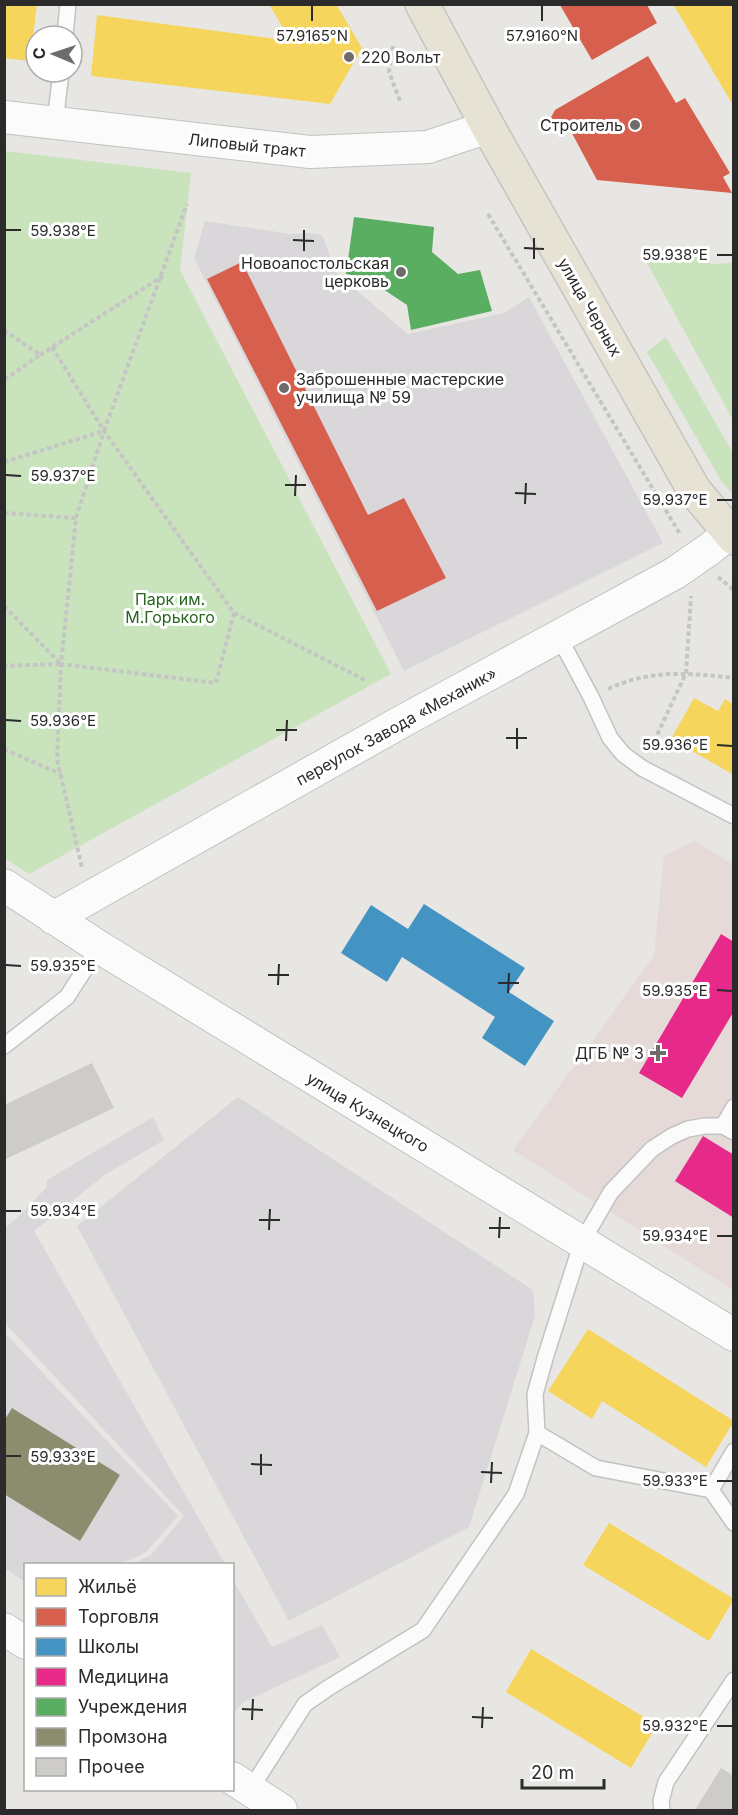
<svg xmlns="http://www.w3.org/2000/svg" width="738" height="1815" font-family="Inter,sans-serif">
  <style>
    .industrial { fill: #d9d7d9 }
    .medical { fill: #e6dad8 }
    .green { fill: #c9e3bd }
    .homes { fill: #f6d55c }
    .shops { fill: #d6604d }
    .schools { fill: #4393c3 }
    .health { fill: #e7298a }
    .public { fill: #5aae61 }
    .industry { fill: #8c8c6e }
    .building { fill: #cdccc9 }
    .lines { fill: none; stroke-linecap: round; stroke-linejoin: round }
    .lane-casing { stroke: #c2c2c2; stroke-width: 18 }
    .street-casing { stroke: #c2c2c2; stroke-width: 34 }
    .primary-casing { stroke: #c5c4c2; stroke-width: 36 }
    .path { stroke: #c5c5c4; stroke-width: 4; stroke-dasharray: 4.5 3; stroke-linecap: butt }
    .lane { stroke: #fcfbfb; stroke-width: 15 }
    .street { stroke: #fcfbfb; stroke-width: 32 }
    .primary { stroke: #e6e3d5; stroke-width: 33 }
    .ticks { fill: none; stroke: #2b2b2b; stroke-width: 2 }
    .poi-dot { fill: #6d6c6b; stroke: #fff; stroke-width: 2 }
    .labels { text-anchor: middle; dominant-baseline: central; stroke-width: 6; stroke-linejoin: round; paint-order: stroke }
    .poi-label { font-size: 16px; fill: #2b2b2b; stroke: #fff; text-anchor: end }
    .street-label { font-size: 16px; fill: #2b2b2b; stroke: #fff }
    .park-label { font-size: 16px; fill: #29661e; stroke: #fff }
    .ticks-label { font-size: 15px; text-anchor: middle; fill: #2b2b2b; stroke: #fff; stroke-width: 6; stroke-linejoin: round; paint-order: stroke }
  </style>
  <rect width="100%" height="100%" fill="#e8e6e2"/>
  <g class="industrial">
    <path d="M 205,221 L 291,234 L 309,233 L 322,235 L 337,274 L 408,334 L 504,313 L 529,297 L 663,543 L 404,671 L 194,258 Z"/>
    <path d="M 238,1097 L 533,1290 L 535,1316 L 469,1527 L 289,1621 L 77,1226 Z"/>
    <path d="M 153,1117 L 164,1140 L 106,1174 L 34,1231 L 225,1564 L 132,1564 L 151,1555 L 184,1516 L 5,1323 L 5,1228 L 19,1216 L 46,1188 L 47,1180 Z"/>
    <path d="M 4,1332 L 178,1516 L 146,1552 L 121,1564 L 26,1564 L 25,1582 L 5,1568 Z"/>
    <path d="M 232,1578 L 272,1647 L 322,1625 L 340,1657 L 242,1703 L 233,1714 Z"/>
  </g>
  <path class="medical" d="M 696,841 L 733,865 L 733,1290 L 513,1150 L 654,956 L 664,855 Z"/>
  <g class="green">
    <path d="M 5,151 L 191,173 L 180,270 L 391,674 L 29,874 L 4,858 Z"/>
    <path d="M 687,253 L 700,257 L 712,264 L 733,263 L 733,420 L 642,254 Z"/>
    <path d="M 666,337 L 733,453 L 733,494 L 722,482 L 647,352 Z"/>
  </g>
  <g class="homes">
    <path d="M 4,4 L 37,4 L 30,61 L 4,58 Z"/>
    <path d="M 269,4 L 336,4 L 362,48 L 330,104 L 91,76 L 97,15 L 284,40 L 286,33 Z"/>
    <path d="M 673,4 L 734,4 L 734,107 Z"/>
    <path d="M 694,698 L 718,711 L 725,699 L 734,705 L 734,775 L 671,739 Z"/>
    <path d="M 588,1329 L 734,1421 L 706,1467 L 602,1401 L 592,1419 L 548,1391 Z"/>
    <path d="M 609,1523 L 734,1599 L 709,1641 L 583,1565 Z"/>
    <path d="M 531,1649 L 657,1725 L 631,1768 L 506,1692 Z"/>
  </g>
  <g class="shops">
    <path d="M 560,5 L 647,5 L 657,23 L 592,60 Z"/>
    <path d="M 648,56 L 676,103 L 685,98 L 730,173 L 723,177 L 732,193 L 597,180 L 567,124 L 561,127 L 552,124 L 550,119 L 555,110 Z"/>
    <path d="M 242,262 L 368,515 L 404,498 L 446,578 L 377,611 L 207,279 Z"/>
  </g>
  <path class="schools" d="M 424,904 L 525,968 L 509,992 L 554,1021 L 525,1066 L 482,1038 L 495,1017 L 402,957 L 387,982 L 341,953 L 371,905 L 408,929 Z"/>
  <g class="health">
    <path d="M 721,934 L 734,942 L 734,1011 L 682,1098 L 639,1073 Z"/>
    <path d="M 703,1136 L 734,1155 L 734,1218 L 675,1181 Z"/>
  </g>
  <path class="public" d="M 354,217 L 434,227 L 432,252 L 458,274 L 480,270 L 492,311 L 411,330 L 407,305 L 383,289 L 385,281 L 346,274 Z"/>
  <path class="industry" d="M 12,1408 L 120,1475 L 80,1541 L 4,1494 L 4,1421 Z"/>
  <g class="building">
    <path d="M 92,1063 L 114,1108 L 4,1160 L 4,1105 Z"/>
    <path d="M 721,1768 L 734,1776 L 734,1810 L 695,1810 Z"/>
  </g>
  <g class="lines">
    <g class="lane-casing">
      <g id="lane">
        <path d="M 65,36 L 68,4"/>
        <path d="M 55,123 L 61,72"/>
        <path d="M 559,637 L 591,697 L 610,738 L 623,754 L 642,768 L 734,816"/>
        <path d="M 4,1046 L 67,997 L 99,947"/>
        <path d="M 723,1126 L 734,1107"/>
        <path d="M 537,1433 L 596,1468 L 711,1490 L 734,1523"/>
        <path d="M 711,1490 L 734,1451"/>
        <path d="M 250,1790 L 305,1704 L 328,1688 L 423,1630 L 516,1494 L 537,1433 L 535,1394 L 546,1355 L 582,1242 L 611,1192 L 652,1149 L 672,1136 L 688,1129 L 705,1126 L 723,1126 L 734,1132"/>
        <path d="M 662,1810 L 661,1801 L 666,1782 L 734,1680"/>
      </g>
    </g>
    <g class="street-casing">
      <g id="street">
        <path d="M 4,117 L 310,152 L 428,147 L 488,127"/>
        <path d="M 4,885 L 99,947 L 734,1335"/>
        <path d="M 53,918 L 401,722 L 675,573 L 711,548 L 734,529"/>
        <path d="M 4,1629 L 26,1643"/>
        <path d="M 232,1778 L 281,1810"/>
      </g>
    </g>
    <g class="primary-casing">
      <path id="primary" d="M 422,4 L 488,127 L 694,490 L 734,538"/>
    </g>
    <g class="path">
      <path d="M 393,46 L 389,72 L 400,101"/>
      <path d="M 488,214 L 680,534"/>
      <path d="M 4,330 L 40,355 L 4,380"/>
      <path d="M 52,347 L 104,431 L 234,613 L 216,683 L 61,664"/>
      <path d="M 40,355 L 163,276"/>
      <path d="M 4,462 L 104,431 L 187,204"/>
      <path d="M 4,513 L 76,518 L 61,664 L 57,759 L 82,868"/>
      <path d="M 76,518 L 104,431"/>
      <path d="M 718,577 L 734,590"/>
      <path d="M 4,606 L 61,664 L 4,666"/>
      <path d="M 234,613 L 365,680"/>
      <path d="M 608,689 C 651,669 688,673 734,678"/>
      <path d="M 651,748 L 686,673 L 691,596"/>
      <path d="M 4,749 L 61,774"/>
    </g>
    <use href="#lane" class="lane"/>
    <use href="#street" class="street"/>
    <use href="#primary" class="primary"/>
  </g>
  <path class="ticks" d="M 312,21 L 312,6M 542,21 L 542,6M 6,230 L 21,230M 293,240 L 314,241M 524,248 L 544,249M 304,251 L 304,230M 717,255 L 732,255M 534,259 L 534,238M 6,475 L 21,476M 285,485 L 306,485M 515,493 L 536,494M 295,496 L 296,475M 717,500 L 732,500M 525,504 L 526,483M 6,720 L 21,721M 276,730 L 297,730M 506,738 L 527,738M 286,741 L 287,720M 717,745 L 732,746M 517,749 L 517,728M 6,965 L 21,966M 268,975 L 289,975M 498,983 L 519,983M 278,985 L 279,964M 717,990 L 732,991M 508,993 L 509,973M 6,1211 L 21,1211M 259,1220 L 280,1220M 489,1228 L 510,1228M 269,1230 L 270,1209M 717,1236 L 732,1236M 499,1238 L 500,1217M 6,1456 L 21,1456M 251,1464 L 272,1465M 481,1472 L 502,1473M 261,1475 L 261,1454M 717,1481 L 732,1481M 491,1483 L 492,1462M 242,1709 L 263,1710M 472,1717 L 493,1718M 252,1720 L 253,1699M 717,1726 L 732,1726M 482,1728 L 483,1707"/>
  <g class="poi-dot">
    <circle cx="349" cy="57" r="6"/>
    <circle cx="635" cy="125" r="6"/>
    <circle cx="401" cy="272" r="6"/>
    <circle cx="284" cy="388" r="6"/>
    <path d="M655 1044h6v6h6v6h-6v6h-6v-6h-6v-6h6z"/>
  </g>
  <g class="labels">
    <g class="poi-label">
      <text x="361" y="57" text-anchor="start">220 Вольт</text>
      <text x="623" y="125">Строитель</text>
      <text x="389" y="263">Новоапостольская<tspan x="389" dy="18">церковь</tspan></text>
      <text x="296" y="379" text-anchor="start">Заброшенные мастерские<tspan x="296" dy="18">училища № 59</tspan></text>
      <text x="644" y="1053">ДГБ № 3</text>
    </g>
    <g class="street-label">
      <text transform="translate(247 145) rotate(6)">Липовый тракт</text>
      <text transform="translate(590 307) rotate(60)">улица Черных</text>
      <text transform="translate(396 726) rotate(-29)">переулок Завода «Механик»</text>
      <text transform="translate(368 1112) rotate(31)">улица Кузнецкого</text>
    </g>
    <g class="park-label">
      <text x="170" y="599">Парк им.<tspan x="170" dy="18">М.Горького</tspan></text>
    </g>
  </g>
  <g class="ticks-label">
    <text x="312" y="41">57.9165°N</text>
    <text x="542" y="41">57.9160°N</text>
    <text x="63" y="236">59.938°E</text>
    <text x="675" y="260">59.938°E</text>
    <text x="63" y="481">59.937°E</text>
    <text x="675" y="505">59.937°E</text>
    <text x="63" y="726">59.936°E</text>
    <text x="675" y="750">59.936°E</text>
    <text x="63" y="971">59.935°E</text>
    <text x="675" y="996">59.935°E</text>
    <text x="63" y="1216">59.934°E</text>
    <text x="675" y="1241">59.934°E</text>
    <text x="63" y="1462">59.933°E</text>
    <text x="675" y="1486">59.933°E</text>
    <text x="675" y="1731">59.932°E</text>
  </g>
  <rect width="738" height="1815" fill="none" stroke="#2b2b2b" stroke-width="12"/>
  <rect x="24" y="1563" width="210" height="228" fill="#ffffff" stroke="#aaaaaa" stroke-width="1.5"/>
  <rect x="36" y="1578" width="30" height="18" fill="#f6d55c" stroke="#aaaaaa" stroke-width="1.5"/>
  <text x="78" y="1593" font-size="18" fill="#2b2b2b">Жильё</text>
  <rect x="36" y="1608" width="30" height="18" fill="#d6604d" stroke="#aaaaaa" stroke-width="1.5"/>
  <text x="78" y="1623" font-size="18" fill="#2b2b2b">Торговля</text>
  <rect x="36" y="1638" width="30" height="18" fill="#4393c3" stroke="#aaaaaa" stroke-width="1.5"/>
  <text x="78" y="1653" font-size="18" fill="#2b2b2b">Школы</text>
  <rect x="36" y="1668" width="30" height="18" fill="#e7298a" stroke="#aaaaaa" stroke-width="1.5"/>
  <text x="78" y="1683" font-size="18" fill="#2b2b2b">Медицина</text>
  <rect x="36" y="1698" width="30" height="18" fill="#5aae61" stroke="#aaaaaa" stroke-width="1.5"/>
  <text x="78" y="1713" font-size="18" fill="#2b2b2b">Учреждения</text>
  <rect x="36" y="1728" width="30" height="18" fill="#8c8c6e" stroke="#aaaaaa" stroke-width="1.5"/>
  <text x="78" y="1743" font-size="18" fill="#2b2b2b">Промзона</text>
  <rect x="36" y="1758" width="30" height="18" fill="#cdccc9" stroke="#aaaaaa" stroke-width="1.5"/>
  <text x="78" y="1773" font-size="18" fill="#2b2b2b">Прочее</text>
  <g transform="translate(54 54) rotate(272)"><circle r="28" fill="#ffffff" stroke="#aaaaaa" stroke-width="1.5"/>
  <path d="M0-4.5L10 22L0 15L-10 22Z" fill="#6d6c6b"/>
  <text y="-9" font-size="16" font-weight="bold" text-anchor="middle" fill="#2b2b2b">С</text>
  </g>
  <path d="M522 1779v9h82v-9" fill="none" stroke="#2b2b2b" stroke-width="3"/>
  <text x="531" y="1779" font-size="18" fill="#2b2b2b" stroke="#ffffff" stroke-width="4.5" paint-order="stroke">20 m</text>
</svg>
